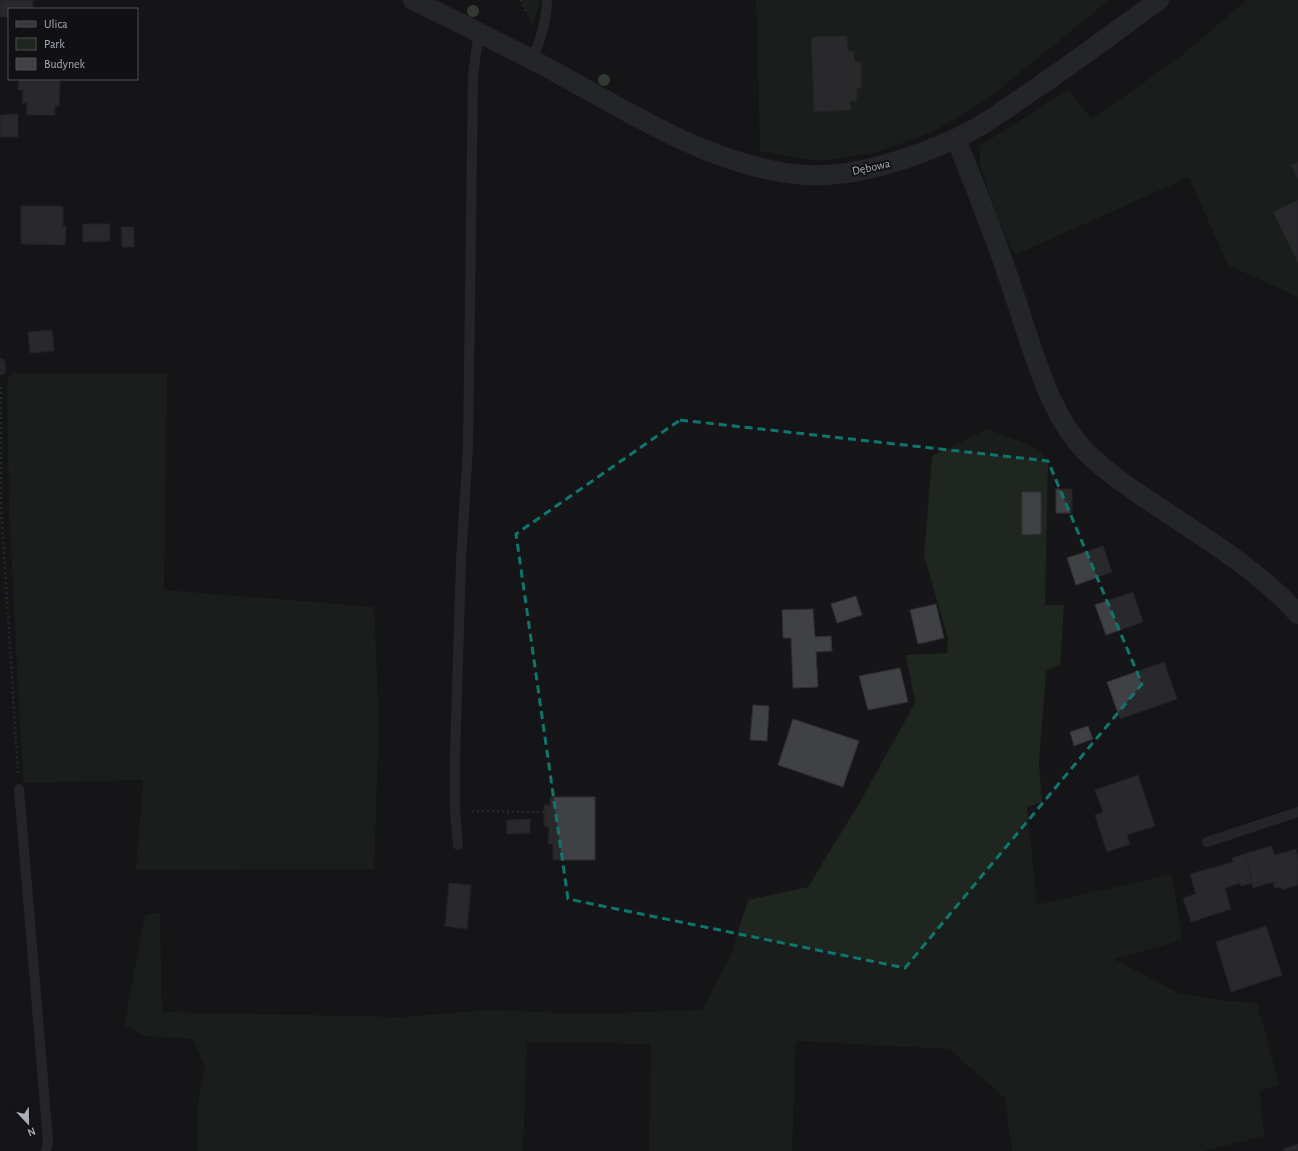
<svg xmlns="http://www.w3.org/2000/svg" width="1298" height="1151" font-family="'Alegreya Sans',sans-serif">
  <style>
    .green { fill: #1e261f }
    .building { fill: #404145; stroke: #303034 }
    .lines { fill: none; stroke-linecap: round; stroke-linejoin: round }
    .path { stroke: #3d3f44; stroke-width: 2.5; stroke-dasharray: 2 3; stroke-linecap: butt }
    .service { stroke: #37383d; stroke-width: 10 }
    .minor { stroke: #37383d; stroke-width: 20 }
    .tree { fill: #506452 }
    .marked { fill: none; stroke: #0f766e; stroke-width: 3; stroke-dasharray: 8 5; stroke-linejoin: round }
    .labels { text-anchor: middle; dominant-baseline: central; stroke-width: 4; stroke-linejoin: round; paint-order: stroke }
    .street-label { font-size: 12px; fill: #a8adb8; stroke: #111113 }
  </style>
  <rect width="100%" height="100%" fill="#161618"/>
  <g class="green">
    <path d="M 521,0 L 540,0 L 533,27 Z"/>
    <path d="M 756,0 L 1109,0 L 991,96 L 933,132 L 874,153 L 819,161 L 760,151 Z"/>
    <path d="M 1247,0 L 1298,0 L 1298,162 L 1291,165 L 1298,180 L 1298,200 L 1273,212 L 1298,263 L 1298,297 L 1228,265 L 1189,177 L 1015,255 L 996,214 L 980,165 L 980,146 L 1068,90 L 1092,119 L 1180,57 Z"/>
    <path d="M 12,373 L 167,373 L 164,590 L 374,607 L 379,724 L 374,869 L 136,870 L 143,780 L 23,783 L 9,506 L 7,381 Z"/>
    <path d="M 987,429 L 1037,448 L 1048,461 L 1045,605 L 1064,605 L 1060,665 L 1046,671 L 1039,764 L 1042,802 L 1027,807 L 1037,905 L 1172,874 L 1182,940 L 1114,959 L 1179,993 L 1226,1001 L 1257,1003 L 1279,1084 L 1260,1091 L 1264,1136 L 1204,1151 L 1012,1151 L 1005,1098 L 949,1049 L 796,1041 L 792,1151 L 649,1151 L 651,1044 L 527,1042 L 523,1151 L 197,1151 L 198,1102 L 205,1067 L 193,1039 L 146,1036 L 124,1025 L 145,915 L 160,913 L 162,1012 L 400,1017 L 489,1010 L 587,1014 L 702,1010 L 730,957 L 748,900 L 808,887 L 860,802 L 915,703 L 906,655 L 947,653 L 948,639 L 924,555 L 932,456 Z"/>
  </g>
  <g class="building">
    <path d="M 0,0 L 33,0 L 33,9 L 9,9 L 9,17 L 0,17 Z"/>
    <path d="M 847,36 L 848,51 L 854,51 L 855,62 L 861,62 L 862,88 L 857,88 L 857,101 L 850,101 L 851,110 L 814,112 L 811,37 Z"/>
    <path d="M 19,79 L 60,79 L 59,106 L 55,106 L 55,115 L 27,115 L 27,103 L 22,103 L 23,90 L 18,90 Z"/>
    <path d="M 18,114 L 18,137 L 0,137 L 0,115 Z"/>
    <path d="M 1298,162 L 1298,180 L 1291,165 Z"/>
    <path d="M 1298,200 L 1298,263 L 1273,212 Z"/>
    <path d="M 21,206 L 63,206 L 63,226 L 66,226 L 65,245 L 21,244 Z"/>
    <path d="M 83,224 L 110,224 L 110,241 L 83,242 Z"/>
    <path d="M 121,227 L 134,227 L 134,247 L 122,247 Z"/>
    <path d="M 52,330 L 54,351 L 30,353 L 28,332 Z"/>
    <rect x="1056" y="489" width="16" height="24"/>
    <path d="M 1022,492 L 1041,492 L 1041,534 L 1022,535 Z"/>
    <path d="M 1103,546 L 1112,572 L 1076,585 L 1067,558 Z"/>
    <path d="M 1133,592 L 1143,622 L 1106,635 L 1095,605 Z"/>
    <path d="M 856,596 L 862,615 L 837,623 L 831,604 Z"/>
    <path d="M 936,604 L 944,638 L 918,644 L 910,610 Z"/>
    <path d="M 813,609 L 815,637 L 831,636 L 832,651 L 816,652 L 818,687 L 793,688 L 791,638 L 783,638 L 782,610 Z"/>
    <path d="M 1164,662 L 1177,699 L 1120,719 L 1107,682 Z"/>
    <path d="M 900,668 L 908,702 L 868,710 L 859,676 Z"/>
    <path d="M 753,705 L 769,706 L 767,741 L 750,740 Z"/>
    <path d="M 793,719 L 859,741 L 843,787 L 778,765 Z"/>
    <path d="M 1088,726 L 1093,739 L 1074,746 L 1070,732 Z"/>
    <path d="M 1138,775 L 1155,826 L 1127,835 L 1130,844 L 1107,852 L 1095,815 L 1103,812 L 1095,790 Z"/>
    <path d="M 550,797 L 595,797 L 595,860 L 553,860 L 553,844 L 548,844 L 549,827 L 544,826 L 544,805 L 550,805 Z"/>
    <path d="M 530,819 L 530,833 L 507,834 L 507,820 Z"/>
    <path d="M 1271,846 L 1275,855 L 1296,849 L 1298,858 L 1298,885 L 1282,890 L 1281,887 L 1275,888 L 1273,882 L 1253,888 L 1244,854 Z"/>
    <path d="M 1244,854 L 1253,883 L 1241,886 L 1240,883 L 1225,888 L 1231,909 L 1191,922 L 1183,898 L 1196,894 L 1190,874 L 1233,862 L 1232,858 Z"/>
    <path d="M 449,883 L 471,885 L 467,929 L 445,926 Z"/>
    <path d="M 1266,926 L 1282,975 L 1231,992 L 1216,942 Z"/>
    <path d="M 1298,1144 L 1298,1151 L 1284,1151 L 1283,1149 Z"/>
  </g>
  <g class="lines">
    <g class="path">
      <path d="M 521,0 L 527,14"/>
      <path d="M 1,387 L 1,507 L 18,773"/>
      <path d="M 472,811 L 544,812"/>
    </g>
    <g class="service">
      <path d="M 531,59 C 542,40 546,22 547,0"/>
      <path d="M 0,363 L 1,370"/>
      <path d="M 19,789 L 48,1141 L 46,1151"/>
      <path d="M 1207,842 L 1298,812"/>
      <path d="M 458,845 L 455,811 L 455,755 L 461,561 L 468,447 L 473,74 L 479,32"/>
    </g>
    <g class="minor">
      <path d="M 413,0 C 462,24 511,48 559,74 C 636,116 715,168 805,175 C 855,178 910,159 955,139 C 980,128 1003,111 1026,95 C 1071,65 1115,32 1159,0"/>
      <path d="M 956,139 C 973,181 990,224 1005,267 C 1014,293 1022,319 1031,346 C 1044,384 1057,421 1085,451 C 1108,474 1136,492 1163,510 C 1210,541 1260,572 1298,614"/>
    </g>
  </g>
  <g class="tree">
    <circle cx="473" cy="11" r="6"/>
    <circle cx="604" cy="80" r="6"/>
  </g>
  <path d="M0 0H1298V1151H0ZM 680,420 L 1048,461 L 1142,684 L 905,968 L 568,899 L 516,534 Z" fill="#161618" fill-opacity=".55" fill-rule="evenodd"/>
  <path class="marked" d="M 680,420 L 1048,461 L 1142,684 L 905,968 L 568,899 L 516,534 Z"/>
  <g class="labels">
    <g class="street-label">
      <text transform="translate(871 167) rotate(-12)">Dębowa</text>
    </g>
  </g>
  <rect x="8" y="8" width="130" height="72" fill="#111113" stroke="#4d4f55"/>
  <rect x="16" y="21" width="20" height="6" fill="#37383d" stroke="#4d4f55"/>
  <text x="44" y="28" font-size="12" fill="#a8adb8">Ulica</text>
  <rect x="16" y="38" width="20" height="12" fill="#1e261f" stroke="#4d4f55"/>
  <text x="44" y="48" font-size="12" fill="#a8adb8">Park</text>
  <rect x="16" y="58" width="20" height="12" fill="#404145" stroke="#4d4f55"/>
  <text x="44" y="68" font-size="12" fill="#a8adb8">Budynek</text>
  <g transform="translate(28 1123) rotate(158)" stroke="#111113" stroke-width="3" paint-order="stroke">
  <path d="M0-3L7 15L0 10L-7 15Z" fill="#a8adb8"/>
  <text y="-6" font-size="11" font-weight="bold" text-anchor="middle" fill="#a8adb8">N</text>
  </g>
</svg>
